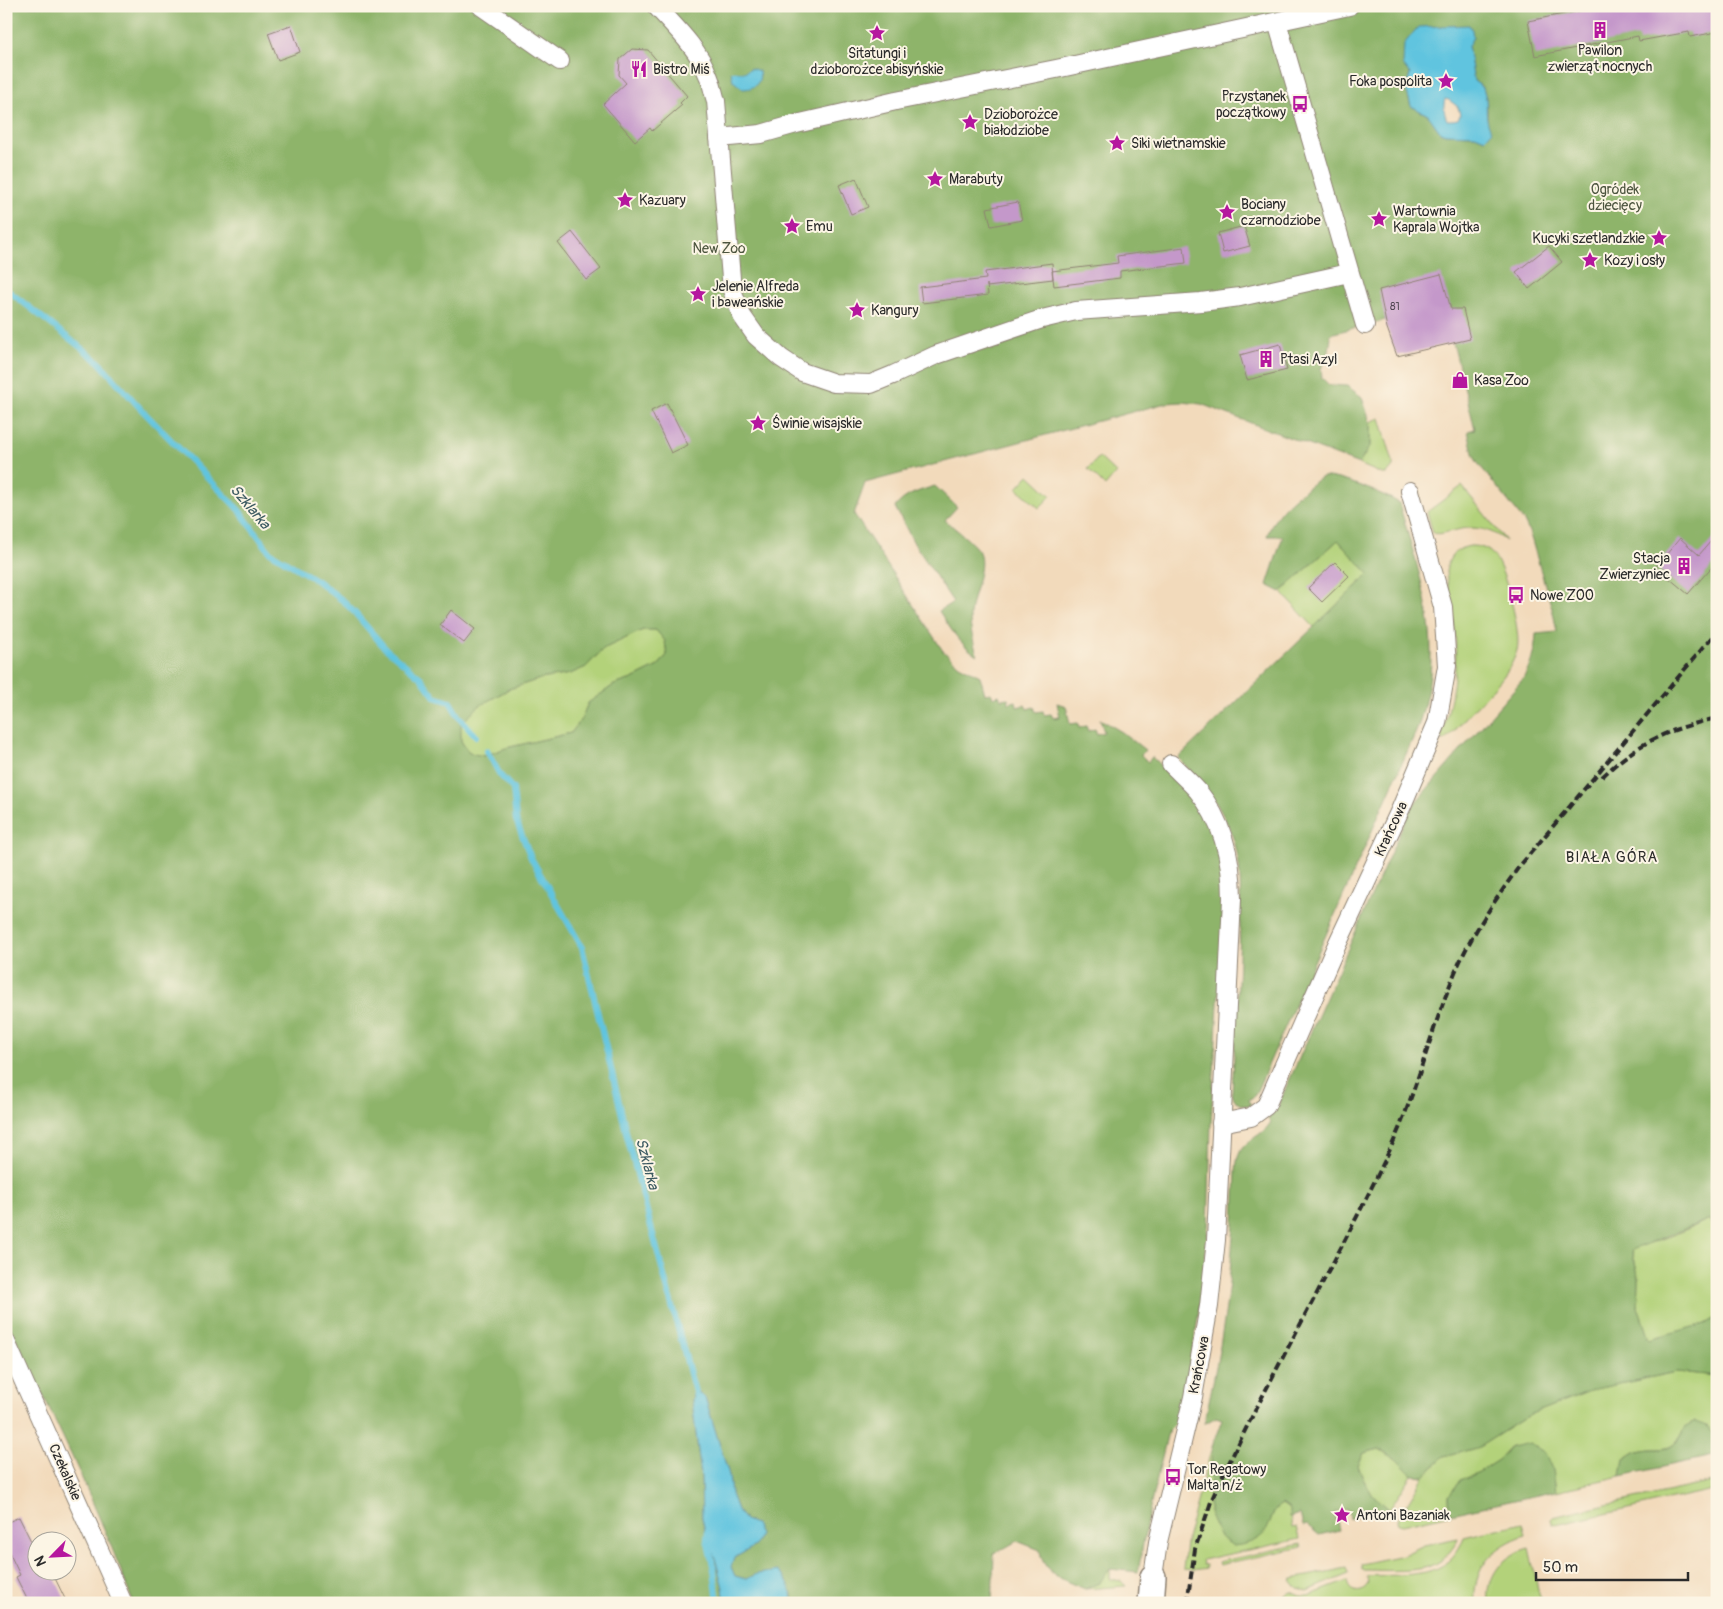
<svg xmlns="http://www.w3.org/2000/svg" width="1723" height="1609" font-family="Pangolin,sans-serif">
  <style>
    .green { fill: #b3d27a; stroke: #6f7e52 }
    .forest { fill: #8eb46a; stroke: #5c704a; fill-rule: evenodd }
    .water { fill: #61c4df; stroke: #467885; fill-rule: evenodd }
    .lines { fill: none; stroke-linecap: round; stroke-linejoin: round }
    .stream { stroke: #61c4df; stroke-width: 6 }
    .building { fill: #c498ca }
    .street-casing { stroke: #8e8273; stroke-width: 20 }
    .secondary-casing { stroke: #8e8273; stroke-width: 28 }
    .street { stroke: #fff; stroke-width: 18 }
    .secondary { stroke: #fff; stroke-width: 25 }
    .rail { stroke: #2b2b2b; stroke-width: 4; stroke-dasharray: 8 4; stroke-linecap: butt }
    .labels { text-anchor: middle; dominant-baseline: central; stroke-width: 4; stroke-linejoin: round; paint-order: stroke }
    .number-label { font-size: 11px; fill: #514653 }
    .poi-label { font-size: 14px; fill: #2b2b2b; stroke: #fcf5e5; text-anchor: start }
    .park-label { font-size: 14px; fill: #4d553f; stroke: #fcf5e5 }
    .street-label { font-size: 14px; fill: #2b2b2b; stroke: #fcf5e5 }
    .water-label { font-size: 15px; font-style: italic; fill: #3b5961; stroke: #fcf5e5 }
    .neighbourhood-label { font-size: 15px; letter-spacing: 1px; fill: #2b2b2b; stroke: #fcf5e5 }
  </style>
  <rect width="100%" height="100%" fill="#fcf5e5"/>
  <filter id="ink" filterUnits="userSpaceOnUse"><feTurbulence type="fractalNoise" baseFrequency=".02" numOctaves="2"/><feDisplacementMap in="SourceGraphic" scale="10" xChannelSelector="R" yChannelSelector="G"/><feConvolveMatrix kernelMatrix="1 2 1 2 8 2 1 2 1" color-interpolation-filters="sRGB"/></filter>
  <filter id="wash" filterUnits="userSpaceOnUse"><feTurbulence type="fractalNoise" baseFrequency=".0096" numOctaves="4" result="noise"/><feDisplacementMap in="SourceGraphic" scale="20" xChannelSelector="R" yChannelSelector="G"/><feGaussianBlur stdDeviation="1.12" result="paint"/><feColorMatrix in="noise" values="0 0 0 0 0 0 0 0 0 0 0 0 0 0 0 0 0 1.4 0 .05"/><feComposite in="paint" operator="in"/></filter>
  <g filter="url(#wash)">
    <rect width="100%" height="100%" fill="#f2dabb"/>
    <g class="green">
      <path d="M 1380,418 L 1393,462 L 1393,467 L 1387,474 L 1382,474 L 1359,464 L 1370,446 L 1370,422 Z"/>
      <path d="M 1099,457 L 1116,473 L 1105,486 L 1088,469 Z"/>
      <path d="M 1029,475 L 1051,496 L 1039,508 L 1017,488 Z"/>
      <path d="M 1462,486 L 1506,541 C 1489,528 1473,525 1453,531 C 1446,532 1440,535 1433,533 L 1427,512 Z"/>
      <path d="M 1338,540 L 1369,574 L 1314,627 L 1281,592 Z"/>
      <path d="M 1470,546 C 1479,546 1488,548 1494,556 C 1505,569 1522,634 1517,650 C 1510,676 1484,697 1467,716 C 1460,724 1452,736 1443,741 L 1441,737 C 1452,702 1458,667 1455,630 C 1454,610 1448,591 1446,572 C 1448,557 1455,549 1470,546 Z"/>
      <path d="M 643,630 L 656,630 L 665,641 L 667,655 L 658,666 L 632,679 L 614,685 L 588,703 L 581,720 L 571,733 L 506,748 L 484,756 L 469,753 L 461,741 L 460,724 L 479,706 L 509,689 L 540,679 L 570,674 L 586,667 L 603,649 Z"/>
      <path d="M 1710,1219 L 1717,1235 L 1717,1317 L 1705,1324 L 1649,1340 L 1638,1307 L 1639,1279 L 1632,1249 L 1671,1236 Z"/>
      <path d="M 1677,1372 L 1717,1376 L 1717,1438 L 1707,1426 L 1684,1428 C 1672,1457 1662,1445 1638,1451 C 1633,1452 1628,1457 1624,1459 L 1621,1476 L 1556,1491 L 1553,1471 L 1511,1446 L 1498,1460 L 1479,1472 L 1460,1480 L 1449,1496 L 1450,1514 L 1402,1525 L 1398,1524 L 1397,1520 L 1424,1476 L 1444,1457 L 1479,1447 L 1531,1414 L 1595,1389 Z"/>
      <path d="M 1212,1447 L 1209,1512 L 1265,1532 L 1276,1507 L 1282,1504 L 1289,1509 L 1292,1528 L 1297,1527 L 1300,1539 L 1202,1560 L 1203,1565 L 1206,1565 L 1207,1568 L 1193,1570 L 1183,1569 L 1186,1543 Z"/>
      <path d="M 1379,1449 L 1395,1458 L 1412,1475 L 1389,1510 C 1373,1497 1364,1485 1358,1465 L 1364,1453 Z"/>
      <path d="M 1717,1481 L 1717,1489 L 1556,1525 L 1553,1524 L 1551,1520 L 1552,1517 Z"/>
      <path d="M 1523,1523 L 1526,1535 C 1494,1545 1472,1568 1475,1603 L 1281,1603 L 1284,1596 L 1291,1592 L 1300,1596 L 1308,1596 L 1347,1581 C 1348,1589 1353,1593 1362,1591 L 1368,1584 L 1367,1576 C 1404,1574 1449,1581 1464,1537 Z"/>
      <path d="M 1458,1538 C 1454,1551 1438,1565 1424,1568 C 1407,1572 1380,1570 1362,1570 L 1361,1564 L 1403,1555 L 1424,1545 Z"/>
      <path d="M 1301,1544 L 1302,1547 L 1219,1565 L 1218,1562 Z"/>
      <path d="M 1529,1548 L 1541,1603 L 1489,1603 C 1486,1575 1503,1555 1529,1548 Z"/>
      <path d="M 1347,1568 L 1349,1574 L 1307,1591 L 1298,1589 L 1291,1580 L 1292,1579 Z"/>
      <path d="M 1110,1569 L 1110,1579 L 1121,1581 L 1126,1586 L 1085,1589 L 1099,1583 Z"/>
    </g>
    <g class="forest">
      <path d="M 6,6 L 1717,6 L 1717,1235 L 1710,1219 L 1632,1250 L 1639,1279 L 1638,1307 L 1649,1339 L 1705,1324 L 1717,1317 L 1717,1376 L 1677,1372 L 1595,1389 L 1531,1414 L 1479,1447 L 1444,1457 L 1424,1476 L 1412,1475 L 1395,1458 L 1379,1449 L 1364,1453 L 1358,1465 C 1364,1485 1373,1497 1389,1510 L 1350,1519 L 1348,1509 L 1335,1512 L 1339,1530 L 1319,1535 L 1307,1525 L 1303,1526 L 1300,1514 L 1289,1517 L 1289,1509 L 1282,1504 C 1271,1510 1272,1521 1266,1531 C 1258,1542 1244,1545 1233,1546 L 1219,1536 L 1209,1512 L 1212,1447 L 1222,1419 L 1216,1417 L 1204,1424 C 1216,1370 1227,1316 1231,1260 C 1233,1238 1235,1217 1235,1195 C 1236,1183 1235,1169 1238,1157 C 1243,1139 1263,1137 1271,1122 L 1268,1119 L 1277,1108 L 1408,814 L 1414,804 L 1523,679 C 1531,664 1535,651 1536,634 L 1557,632 L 1553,612 L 1530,534 L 1524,521 L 1477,462 L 1473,453 L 1468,431 L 1475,429 L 1452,339 L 1393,318 L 1330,334 L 1331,337 L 1328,358 L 1321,368 L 1322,378 L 1329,385 L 1347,386 L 1362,397 L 1370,422 L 1370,446 L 1359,464 L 1201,404 L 1182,402 L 1166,403 L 865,483 L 854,514 L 943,651 L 959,665 L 980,676 L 985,694 L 991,693 L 993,697 L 999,695 L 1001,699 L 1008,698 L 1009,703 L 1016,701 L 1017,707 L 1025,705 L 1027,709 L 1034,707 L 1036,712 L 1043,711 L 1044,715 L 1051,714 L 1053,718 L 1060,717 L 1057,703 L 1066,706 L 1070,724 L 1078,723 L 1079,728 L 1086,726 L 1088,731 L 1095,729 L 1097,734 L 1104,732 L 1100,719 L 1122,732 L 1145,750 L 1141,755 L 1148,762 L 1152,757 L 1196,801 L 1208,821 L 1217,841 L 1225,885 L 1211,1123 L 1208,1229 L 1202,1292 L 1192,1355 L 1178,1421 L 1169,1430 L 1167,1436 L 1148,1516 L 1138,1572 L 1110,1569 L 1099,1583 L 1085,1589 C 1066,1581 1042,1574 1040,1550 L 1017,1541 L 994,1554 L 992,1603 L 792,1603 L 792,1593 L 757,1574 L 746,1579 L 735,1576 L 731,1567 L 734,1558 L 755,1546 L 755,1524 L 745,1520 L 737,1510 L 731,1494 L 729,1475 L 705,1397 L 695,1389 L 692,1400 L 701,1476 L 702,1518 L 707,1539 L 715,1558 L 723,1588 L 725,1603 L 133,1603 C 98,1505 51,1412 6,1318 ZM 1469,25 L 1472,30 L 1473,37 L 1468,46 L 1474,81 C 1474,82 1481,85 1481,86 C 1490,96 1487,127 1485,139 L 1475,135 L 1445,134 L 1440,132 L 1428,115 L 1411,106 L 1406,89 L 1410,74 ZM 643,630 L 656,630 L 665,641 L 667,655 L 658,666 L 632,679 L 614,685 L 588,703 L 581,720 L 571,733 L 506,748 L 484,756 L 469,753 L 461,741 L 461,724 L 479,706 L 509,689 L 540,679 L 570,674 L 586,667 L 603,649 Z"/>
      <path d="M 1323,477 C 1336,475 1387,495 1399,503 C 1415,560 1436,616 1430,675 C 1428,693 1423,710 1418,727 L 1255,1095 L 1249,1100 L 1251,1105 C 1240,1107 1235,1103 1232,1093 C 1235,1037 1239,981 1240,926 C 1240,896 1243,864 1232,835 C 1220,803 1201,781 1178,758 L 1369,574 L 1338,540 L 1281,592 L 1267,585 L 1283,536 L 1267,536 C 1278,507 1294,499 1317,480 Z"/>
      <path d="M 935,486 L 957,507 L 945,520 C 952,526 976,545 979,552 C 986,571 970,597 970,617 C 970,630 974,643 977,655 C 960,645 950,628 939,611 L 953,602 L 914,543 L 895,507 C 906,494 919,491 935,486 Z"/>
      <path d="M 1695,1422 C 1716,1428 1717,1435 1717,1455 L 1621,1476 L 1624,1459 C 1628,1457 1633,1452 1638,1451 C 1661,1445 1672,1458 1684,1428 Z"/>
      <path d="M 1530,1443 L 1545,1453 L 1553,1471 L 1556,1491 L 1450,1514 L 1449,1496 L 1460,1480 L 1479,1472 L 1498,1460 L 1511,1447 Z"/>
    </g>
    <g class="water">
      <path d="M 1469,25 L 1472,30 L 1473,37 L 1468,46 L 1474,81 C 1496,95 1479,113 1492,131 L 1485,139 L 1475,135 L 1445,134 L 1440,132 L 1428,115 L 1411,106 L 1406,89 L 1410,74 L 1403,65 L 1404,44 L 1418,27 ZM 1445,99 L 1449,100 L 1458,107 L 1460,115 L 1458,119 L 1453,120 L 1447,120 C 1444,114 1443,105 1445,99 Z"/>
      <path d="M 751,68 L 759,71 C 762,83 754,89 743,89 L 733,81 L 731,72 L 734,71 C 744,72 742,74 751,68 Z"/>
      <path d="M 694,1389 L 705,1397 L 729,1475 L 731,1494 L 737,1510 L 745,1520 L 755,1524 L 760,1534 L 755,1546 L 734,1558 L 731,1567 L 735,1576 L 746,1579 L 757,1574 L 778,1571 C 788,1580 792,1589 792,1603 L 760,1603 L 755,1600 L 751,1603 L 725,1603 L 723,1588 L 715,1558 L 707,1539 L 702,1518 L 701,1476 L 692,1400 Z"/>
    </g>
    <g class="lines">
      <g class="stream">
        <path d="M 6,289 L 98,361 L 140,408 L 239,510 L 270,552 L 316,580 L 342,600 L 354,612 L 385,648 L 421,678 L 435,697 L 450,702 L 459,717 L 476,736"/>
        <path d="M 487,751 L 500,775 L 513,789 L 516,820 L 531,858 L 582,947 L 629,1144 L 696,1396"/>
        <path d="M 708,1531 L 707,1539 L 714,1570 L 718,1603"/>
      </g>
    </g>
    <g id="blocks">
      <g class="building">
        <path d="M 1604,6 L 1717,6 L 1717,32 L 1690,37 L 1689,32 L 1639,41 L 1638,36 L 1535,56 L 1528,21 Z"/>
        <path d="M 291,25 L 300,52 L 278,60 L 268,33 Z"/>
        <path d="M 632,49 L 648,50 L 687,96 L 680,103 L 682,105 L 668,117 L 652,131 L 650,128 L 635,141 L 603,104 L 626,83 L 619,75 L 620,59 Z"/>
        <path d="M 856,178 L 868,207 L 851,214 L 839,185 Z"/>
        <path d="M 1018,202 L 1022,220 L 991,226 L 987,208 Z"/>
        <path d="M 1244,226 L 1250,246 L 1223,253 L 1218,233 Z"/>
        <path d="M 572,232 L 601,269 L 586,280 L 558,243 Z"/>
        <path d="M 1549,246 L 1562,262 L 1529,289 L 1516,272 Z"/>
        <path d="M 1184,247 L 1186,263 L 1120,271 L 1120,278 L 1054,286 L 1052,271 L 1118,263 L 1117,256 Z"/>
        <path d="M 1052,263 L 1053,279 L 987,287 L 987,284 L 988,295 L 922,303 L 920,287 L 986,279 L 985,272 Z"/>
        <path d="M 1441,274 L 1451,309 L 1463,309 L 1470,339 L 1397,356 L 1387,328 L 1379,290 Z"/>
        <path d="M 1280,344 L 1287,370 L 1247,380 L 1240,355 Z"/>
        <path d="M 667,403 L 688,445 L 671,453 L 651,411 Z"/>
        <path d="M 1717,534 L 1717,561 L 1688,594 L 1656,567 L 1680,538 L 1699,555 Z"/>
        <path d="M 1335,562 L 1349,576 L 1322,602 L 1308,588 Z"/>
        <path d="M 451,610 L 475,629 L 464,643 L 440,625 Z"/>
        <path d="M 19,1517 L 38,1555 L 38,1572 L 52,1572 L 67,1603 L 29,1603 L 16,1577 L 20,1575 L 6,1546 L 6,1523 Z"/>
      </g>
    </g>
  </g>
  <g filter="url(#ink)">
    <use href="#blocks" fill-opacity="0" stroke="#8e8273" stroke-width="1"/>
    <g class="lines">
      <g class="street-casing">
        <g id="street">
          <path d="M 481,6 L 560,61"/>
          <path d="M 656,6 C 675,27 698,48 708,75 C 712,83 713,92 716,101 L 732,290 L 742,316 L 756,336 L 781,358 L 802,372 L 834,383 L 871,384 L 893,375 L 936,355 L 1042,319 L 1076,311 L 1201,302 L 1240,297 L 1349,273"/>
          <path d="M 1277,22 L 1365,325"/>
          <path d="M 719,138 L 761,134 L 796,124 L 896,101 L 1056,69 L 1349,6"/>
          <path d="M 1221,1123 L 1251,1117 L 1266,1106 L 1334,951 L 1401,808 L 1437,723 L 1447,666 L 1443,607 L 1410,491"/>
          <path d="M 6,1342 L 123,1603"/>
          <path d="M 1153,1577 L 1158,1542 L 1193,1397 L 1209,1306 L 1216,1240 L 1232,899 C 1232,861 1223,822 1198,791 C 1190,782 1180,773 1171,764"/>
        </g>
      </g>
      <g class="secondary-casing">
        <path id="secondary" d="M 1151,1603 L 1153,1577"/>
      </g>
      <use href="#street" class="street"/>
      <use href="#secondary" class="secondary"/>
      <g class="rail">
        <path d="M 1602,777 C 1638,742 1669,729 1717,718"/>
        <path d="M 1187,1603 L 1195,1549 L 1212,1499 C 1267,1379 1336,1265 1392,1145 C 1417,1090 1431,1030 1454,975 C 1470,936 1494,902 1518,868 L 1717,631"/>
      </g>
    </g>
  </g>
  <defs>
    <g id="building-bare" transform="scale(1.35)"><path d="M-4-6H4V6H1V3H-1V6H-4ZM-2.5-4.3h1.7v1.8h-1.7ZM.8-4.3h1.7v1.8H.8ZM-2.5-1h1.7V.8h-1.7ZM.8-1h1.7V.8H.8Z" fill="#b5179e" stroke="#fcf5e5" stroke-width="2.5" paint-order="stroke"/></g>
    <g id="sight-bare" transform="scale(1.35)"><path d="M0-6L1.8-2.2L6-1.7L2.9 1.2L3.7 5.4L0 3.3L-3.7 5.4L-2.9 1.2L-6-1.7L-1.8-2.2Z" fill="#b5179e" stroke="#fcf5e5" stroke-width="2.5" paint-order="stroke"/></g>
    <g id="restaurant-bare" transform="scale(1.35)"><path d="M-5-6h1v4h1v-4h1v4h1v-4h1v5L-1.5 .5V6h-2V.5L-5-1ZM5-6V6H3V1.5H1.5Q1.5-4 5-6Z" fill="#b5179e" stroke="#fcf5e5" stroke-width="2.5" paint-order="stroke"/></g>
    <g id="bus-bare" transform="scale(1.35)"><path d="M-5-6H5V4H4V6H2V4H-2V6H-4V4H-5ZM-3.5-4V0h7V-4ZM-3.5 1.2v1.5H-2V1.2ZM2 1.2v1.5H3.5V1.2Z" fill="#b5179e" stroke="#fcf5e5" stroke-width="2.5" paint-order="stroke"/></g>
    <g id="shop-bare" transform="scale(1.35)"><path d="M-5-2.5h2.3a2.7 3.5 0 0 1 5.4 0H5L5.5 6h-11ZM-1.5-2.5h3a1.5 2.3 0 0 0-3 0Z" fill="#b5179e" stroke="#fcf5e5" stroke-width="2.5" paint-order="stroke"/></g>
  </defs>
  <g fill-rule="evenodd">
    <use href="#building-bare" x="1600" y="30"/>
    <use href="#sight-bare" x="877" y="33"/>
    <use href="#restaurant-bare" x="639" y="69"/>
    <use href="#sight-bare" x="1446" y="81"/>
    <use href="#bus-bare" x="1300" y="104"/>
    <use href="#sight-bare" x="970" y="122"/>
    <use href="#sight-bare" x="1117" y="143"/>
    <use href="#sight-bare" x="935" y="179"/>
    <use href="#sight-bare" x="625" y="200"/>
    <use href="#sight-bare" x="1227" y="212"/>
    <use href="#sight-bare" x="1379" y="219"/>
    <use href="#sight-bare" x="792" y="226"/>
    <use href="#sight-bare" x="1659" y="238"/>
    <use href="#sight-bare" x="1590" y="260"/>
    <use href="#sight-bare" x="698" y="294"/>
    <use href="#sight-bare" x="857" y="310"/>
    <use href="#building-bare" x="1266" y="359"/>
    <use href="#shop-bare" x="1460" y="380"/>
    <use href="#sight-bare" x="758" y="423"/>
    <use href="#building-bare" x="1684" y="566"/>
    <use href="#bus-bare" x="1516" y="595"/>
    <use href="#bus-bare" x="1173" y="1477"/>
    <use href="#sight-bare" x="1342" y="1515"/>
  </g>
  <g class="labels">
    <g class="number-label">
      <text x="1395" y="306">81</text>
    </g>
    <g class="poi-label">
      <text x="1600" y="50" text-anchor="middle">Pawilon<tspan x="1600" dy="16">zwierząt nocnych</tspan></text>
      <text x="877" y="53" text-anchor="middle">Sitatungi i<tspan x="877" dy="16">dzioborożce abisyńskie</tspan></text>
      <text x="653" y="69">Bistro Miś</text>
      <text x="1432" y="81" text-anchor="end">Foka pospolita</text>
      <text x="1286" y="96" text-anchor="end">Przystanek<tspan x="1286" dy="16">początkowy</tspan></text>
      <text x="984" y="114">Dzioborożce<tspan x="984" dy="16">białodziobe</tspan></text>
      <text x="1131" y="143">Siki wietnamskie</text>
      <text x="949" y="179">Marabuty</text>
      <text x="639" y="200">Kazuary</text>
      <text x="1241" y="204">Bociany<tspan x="1241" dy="16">czarnodziobe</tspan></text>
      <text x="1393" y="211">Wartownia<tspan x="1393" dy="16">Kaprala Wojtka</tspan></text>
      <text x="806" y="226">Emu</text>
      <text x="1645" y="238" text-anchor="end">Kucyki szetlandzkie</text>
      <text x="1604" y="260">Kozy i osły</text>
      <text x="712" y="286">Jelenie Alfreda<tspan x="712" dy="16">i baweańskie</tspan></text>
      <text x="871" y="310">Kangury</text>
      <text x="1280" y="359">Ptasi Azyl</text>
      <text x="1474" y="380">Kasa Zoo</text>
      <text x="772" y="423">Świnie wisajskie</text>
      <text x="1670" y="558" text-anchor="end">Stacja<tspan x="1670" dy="16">Zwierzyniec</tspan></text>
      <text x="1530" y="595">Nowe ZOO</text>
      <text x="1187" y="1469">Tor Regatowy<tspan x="1187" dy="16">Malta n/ż</tspan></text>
      <text x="1356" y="1515">Antoni Bazaniak</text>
    </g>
    <g class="park-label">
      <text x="1615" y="189">Ogródek<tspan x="1615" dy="16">dziecięcy</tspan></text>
      <text x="719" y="248">New Zoo</text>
    </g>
    <g class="street-label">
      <text transform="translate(1391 829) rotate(-65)">Krańcowa</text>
      <text transform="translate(1199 1365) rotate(-79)">Krańcowa</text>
      <text transform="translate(65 1472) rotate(66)">Czekalskie</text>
    </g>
    <g class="water-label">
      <text transform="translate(250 507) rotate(50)">Szklarka</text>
      <text transform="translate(647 1164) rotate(75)">Szklarka</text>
    </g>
    <g class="neighbourhood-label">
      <text x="1612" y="857">BIAŁA GÓRA</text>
    </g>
  </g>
  <rect width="1723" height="1609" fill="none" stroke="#fcf5e5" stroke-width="25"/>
  <g transform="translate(52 1556) rotate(246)"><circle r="24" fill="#fcf5e5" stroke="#a8a49b"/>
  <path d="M0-4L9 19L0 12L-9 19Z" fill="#b5179e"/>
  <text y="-8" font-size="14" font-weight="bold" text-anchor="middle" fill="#2b2b2b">N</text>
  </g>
  <path d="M1536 1572v8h152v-8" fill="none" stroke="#2b2b2b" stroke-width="2.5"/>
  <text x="1543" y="1572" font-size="15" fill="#2b2b2b" stroke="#fcf5e5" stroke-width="4" paint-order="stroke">50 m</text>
</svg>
